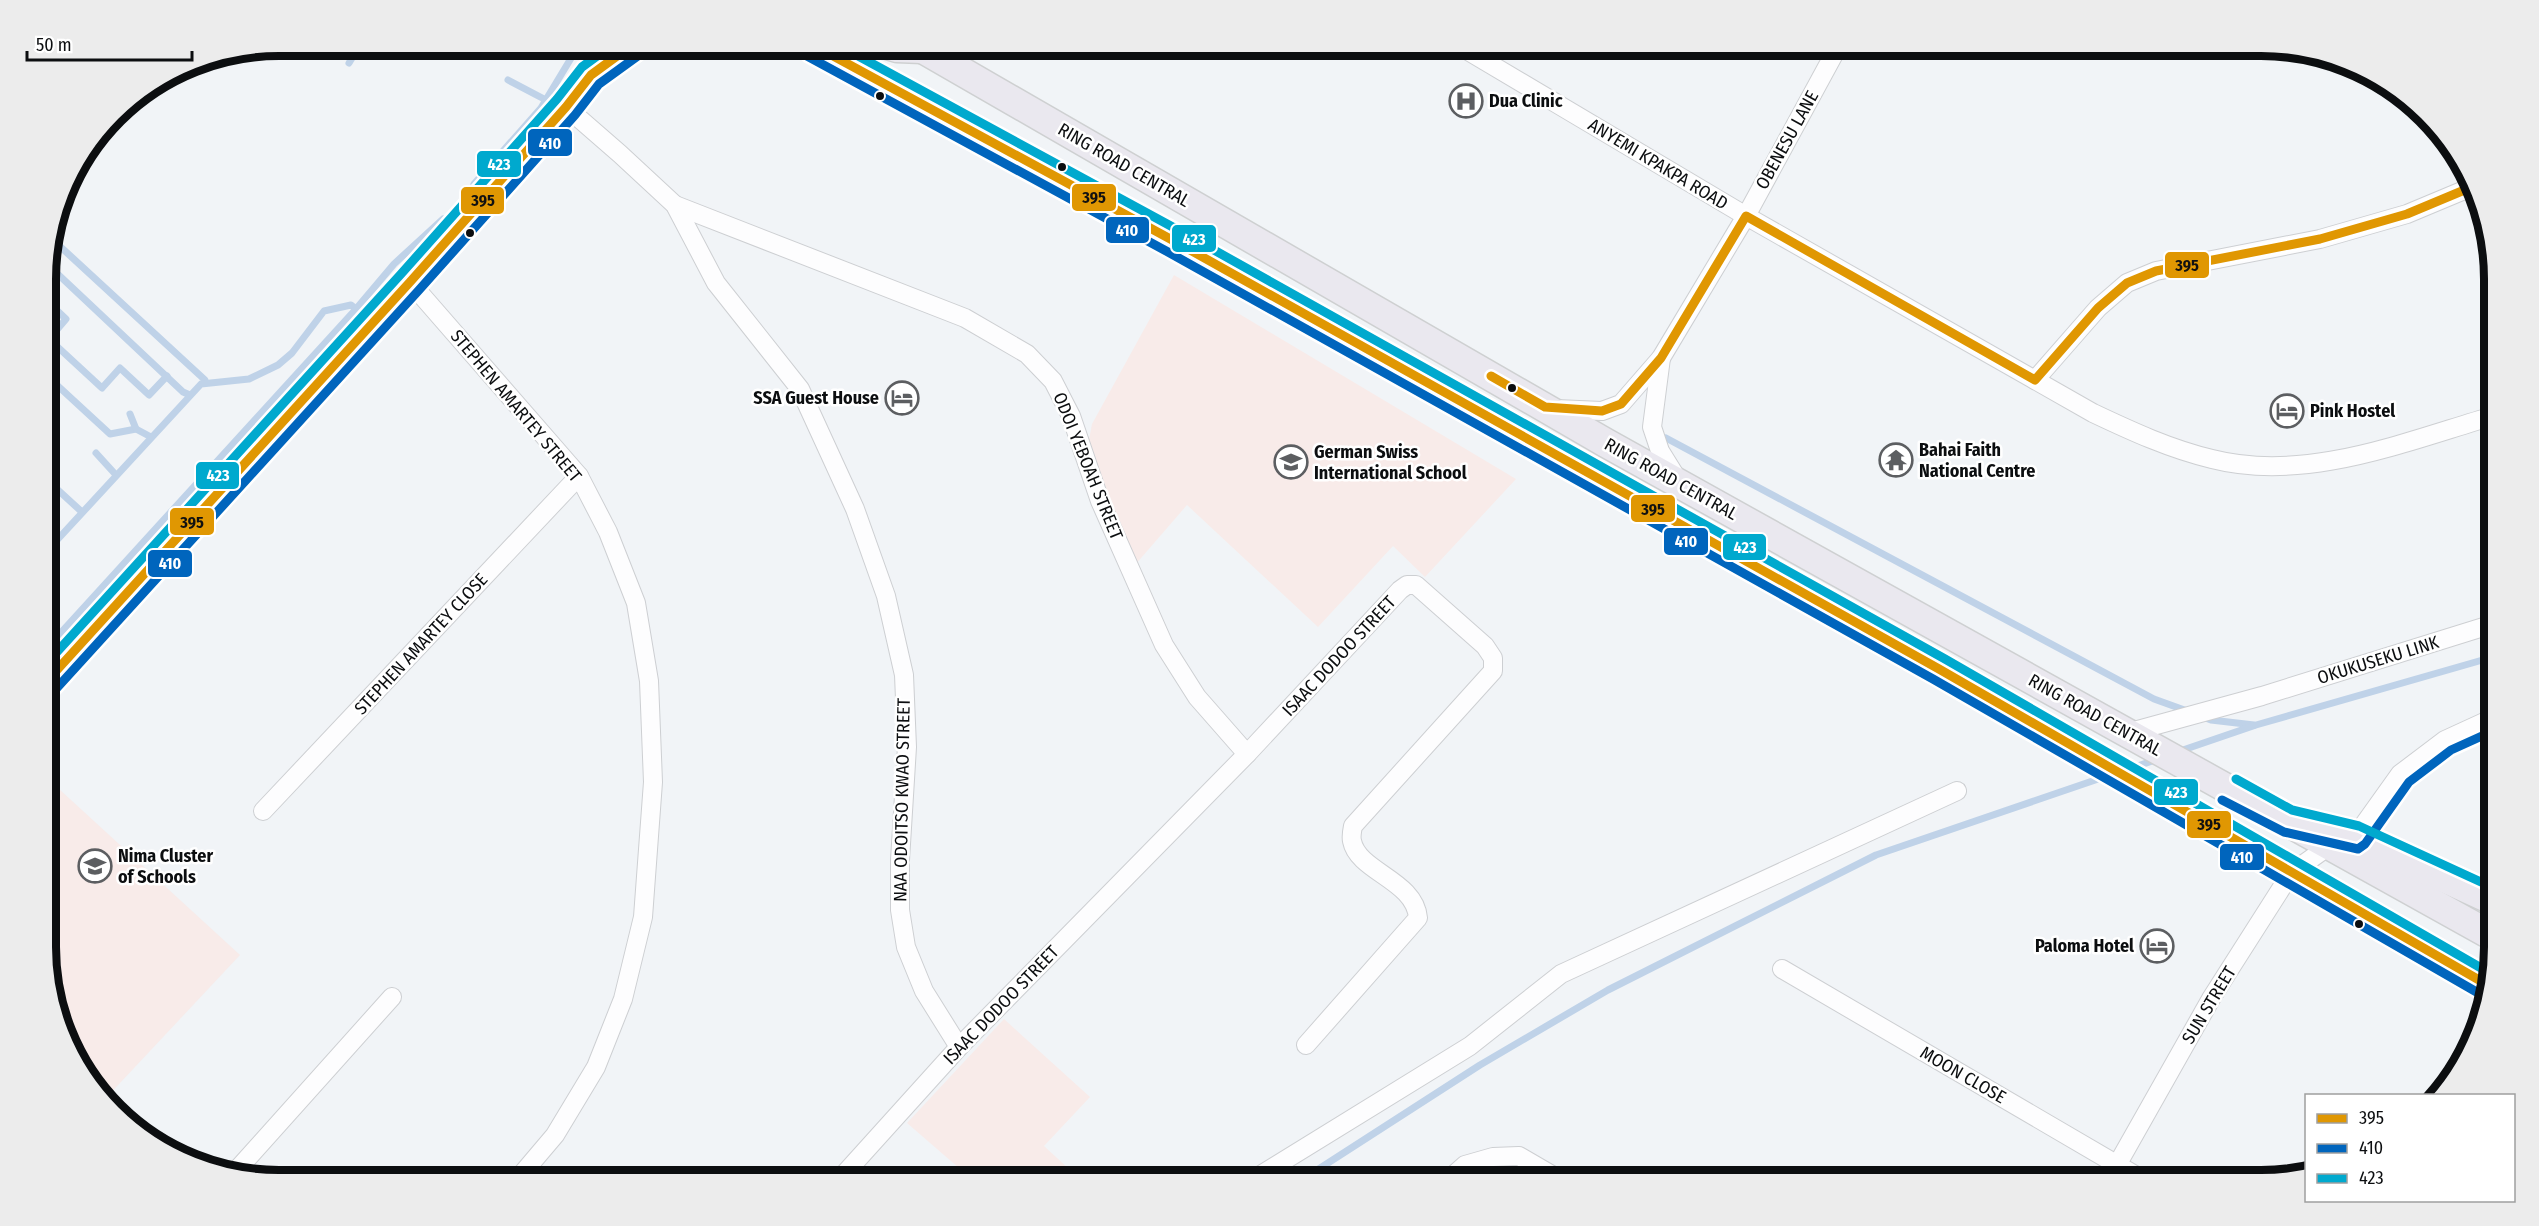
<svg xmlns="http://www.w3.org/2000/svg" width="2539" height="1226" font-family="'Fira Sans Condensed',sans-serif">
  <style>
    .education { fill: #f8ebe9 }
    .lines { fill: none; stroke-linecap: round; stroke-linejoin: round }
    .stream { stroke: #bfd2e8; stroke-width: 7 }
    .street-casing { stroke: #cdcfd2; stroke-width: 20 }
    .secondary-casing { stroke: #cdcfd2; stroke-width: 28 }
    .primary-casing { stroke: #ced0d1; stroke-width: 31 }
    .street { stroke: #fdfdfe; stroke-width: 18 }
    .secondary { stroke: #f4f2f7; stroke-width: 26 }
    .primary { stroke: #eae8ef; stroke-width: 28 }
    .bus-1-casing { stroke: #fff; stroke-width: 14 }
    .bus-2-casing { stroke: #fff; stroke-width: 14 }
    .bus-3-casing { stroke: #fff; stroke-width: 14 }
    .bus-1 { stroke: #e09702; stroke-width: 9 }
    .bus-2 { stroke: #0065bd; stroke-width: 9 }
    .bus-3 { stroke: #00a9ce; stroke-width: 9 }
    .bus-dot { fill: #0c0e10; stroke: #fff; stroke-width: 2 }
    .labels { text-anchor: middle; dominant-baseline: central; stroke-width: 5; stroke-linejoin: round; paint-order: stroke }
    .poi-label { font-size: 18px; font-weight: bold; fill: #0c0e10; stroke: #fff; text-anchor: start }
    .street-label { font-size: 18px; fill: #0c0e10; stroke: #fff }
    .rim { fill: none; stroke: #0c0e10; stroke-width: 8 }
    .line-badge { stroke: #fff; stroke-width: 2 }
    .badge-label { font-size: 16px; text-anchor: middle; font-weight: bold; fill: #fff }
    .pale-badge-label { font-size: 16px; text-anchor: middle; font-weight: bold; fill: #111 }
  </style>
  <rect width="100%" height="100%" fill="#f1f4f7"/>
  <g class="education">
    <path d="M 1174,275 L 1516,479 L 1425,577 L 1393,546 L 1318,627 L 1187,505 L 1135,565 L 1088,445 L 1092,424 Z"/>
    <path d="M 47,778 L 240,955 L 105,1099 L 93,1089 L 63,1037 L 47,978 Z"/>
    <path d="M 1004,1019 L 1090,1097 L 1044,1146 L 1082,1181 L 974,1181 L 907,1123 Z"/>
  </g>
  <g class="lines">
    <g class="stream">
      <path d="M 349,63 L 360,45"/>
      <path d="M 508,80 L 546,100"/>
      <path d="M 474,184 L 541,108 L 579,45"/>
      <path d="M 52,239 L 205,380 L 205,383"/>
      <path d="M 46,263 L 183,392 L 190,395"/>
      <path d="M 46,300 L 66,319 L 49,339 L 102,388 L 120,368 L 149,395 L 167,376"/>
      <path d="M 46,375 L 110,434 L 136,429 L 151,437"/>
      <path d="M 130,414 L 136,429"/>
      <path d="M 1666,438 L 2154,699 L 2190,712"/>
      <path d="M 96,453 L 116,475"/>
      <path d="M 46,479 L 82,512"/>
      <path d="M 46,552 L 201,384 L 249,379 L 278,365 L 292,353 L 324,311 L 351,305 L 356,309"/>
      <path d="M 46,649 L 356,309 L 394,264 L 443,219"/>
      <path d="M 2203,717 L 2211,720 L 2254,725"/>
      <path d="M 2180,751 L 2256,725 L 2493,657"/>
      <path d="M 2129,769 L 2158,759"/>
      <path d="M 1300,1181 L 1480,1065 L 1608,990 L 1876,855 L 2107,776"/>
    </g>
    <g class="street-casing">
      <g id="street">
        <path d="M 1458,45 L 1746,216 L 2093,413 C 2131,431 2170,449 2212,459 C 2305,483 2404,442 2493,416"/>
        <path d="M 566,107 L 620,154 L 675,205 L 716,283 L 800,389 L 855,509 L 886,596 L 904,675 L 907,747 L 900,860 L 900,910 L 906,947 L 924,991 L 959,1047"/>
        <path d="M 675,205 L 965,318 L 1027,354 L 1053,381 L 1071,416 L 1100,501 L 1164,645 L 1197,697 L 1247,754"/>
        <path d="M 410,282 L 579,476 L 608,532 L 636,603 L 649,681 L 653,782 L 643,917 L 623,999 L 596,1067 L 555,1135 L 516,1181"/>
        <path d="M 1661,358 L 1652,427 L 1660,451 L 1678,480"/>
        <path d="M 2035,380 L 2098,308 L 2127,283 L 2156,271 L 2320,239 L 2407,214 L 2474,186"/>
        <path d="M 1556,409 L 1602,411 L 1621,404 L 1661,358 L 1746,216 L 1839,45"/>
        <path d="M 2127,733 L 2262,696 L 2493,624"/>
        <path d="M 263,811 L 579,476"/>
        <path d="M 2355,837 L 2400,774 L 2445,740 L 2493,718"/>
        <path d="M 1782,969 L 2145,1181"/>
        <path d="M 236,1171 L 392,997"/>
        <path d="M 838,1181 L 959,1047 L 1247,754 L 1400,590 L 1407,585 L 1416,585 L 1485,646 L 1493,658 L 1493,671 L 1353,826 C 1352,831 1351,837 1352,841 C 1358,872 1415,880 1418,918 L 1306,1045"/>
        <path d="M 1251,1181 L 1470,1046 L 1561,974 L 1957,791"/>
        <path d="M 1447,1181 L 1465,1165 L 1493,1157 L 1519,1156 L 1562,1181"/>
        <path d="M 2108,1181 L 2212,997 L 2291,873 L 2329,846"/>
      </g>
    </g>
    <g class="secondary-casing">
      <path id="secondary" d="M 46,682 L 410,282 L 605,59"/>
    </g>
    <g class="primary-casing">
      <g id="primary">
        <path d="M 813,45 L 1174,241 L 1939,669 L 2486,984"/>
        <path d="M 887,45 L 897,48 L 922,49"/>
        <path d="M 916,45 L 1606,443 L 2494,937"/>
        <path d="M 591,75 L 632,45"/>
        <path d="M 2316,828 L 2355,837 L 2494,901"/>
      </g>
    </g>
    <use href="#street" class="street"/>
    <use href="#secondary" class="secondary"/>
    <use href="#primary" class="primary"/>
    <g class="bus-1-casing">
      <g id="bus-1">
        <path d="M 813,45 L 1174,241 L 1939,669 L 2486,984"/>
        <path d="M 1491,376 L 1545,407 L 1602,411 L 1621,404 L 1661,358 L 1746,216 L 2035,380 L 2098,308 L 2127,283 L 2156,271 L 2320,239 L 2407,214 L 2474,186"/>
        <path d="M 46,682 L 410,282 L 566,107 L 591,75 L 632,45"/>
      </g>
    </g>
    <g class="bus-2-casing">
      <g id="bus-2">
        <path d="M 807,56 L 1168,252 L 1933,679 L 2480,994"/>
        <path d="M 55,690 L 419,290 L 575,115 L 599,84 L 639,55"/>
        <path d="M 2222,800 L 2284,832 L 2358,849 L 2365,844 L 2409,782 L 2451,750 L 2493,731"/>
      </g>
    </g>
    <g class="bus-3-casing">
      <g id="bus-3">
        <path d="M 838,45 L 1180,231 L 1945,659 L 2488,972"/>
        <path d="M 46,664 L 401,274 L 557,99 L 582,67 L 612,45"/>
        <path d="M 2236,779 L 2292,810 L 2359,826 L 2494,888"/>
      </g>
    </g>
    <use href="#bus-1" class="bus-1"/>
    <use href="#bus-2" class="bus-2"/>
    <use href="#bus-3" class="bus-3"/>
  </g>
  <defs>
    <g id="hospital-ring" transform="scale(1.725)"><circle r="9.5" fill="#fff" stroke="#5c5e61" stroke-width="1.5"/><path d="M-5-5h3v3.5h4V-5h3V5h-3V1.5h-4V5h-3Z" fill="#5c5e61"/></g>
    <g id="hotel-ring" transform="scale(1.725)"><circle r="9.5" fill="#fff" stroke="#5c5e61" stroke-width="1.5"/><path d="M-6-4.5h1.5V1H6V5H4.5V3h-9V5H-6ZM-4 0a1.8 1.8 0 1 1 3.6 0ZM.5 0V-2.5h3Q6-2.5 6 0Z" fill="#5c5e61"/></g>
    <g id="temple-ring" transform="scale(1.725)"><circle r="9.5" fill="#fff" stroke="#5c5e61" stroke-width="1.5"/><path d="M0-6L5-2H3V0L6.5 2.5H4V6H1.5V3h-3V6H-4V2.5H-6.5L-3 0V-2H-5Z" fill="#5c5e61"/></g>
    <g id="school-ring" transform="scale(1.725)"><circle r="9.5" fill="#fff" stroke="#5c5e61" stroke-width="1.5"/><path d="M0-5L7-2L0 1L-7-2ZM-4 1L0 2.5L4 1V4Q0 6-4 4Z" fill="#5c5e61"/></g>
  </defs>
  <g fill-rule="evenodd">
    <use href="#hospital-ring" x="1466" y="101"/>
    <use href="#hotel-ring" x="902" y="398"/>
    <use href="#hotel-ring" x="2287" y="411"/>
    <use href="#temple-ring" x="1896" y="460"/>
    <use href="#school-ring" x="1291" y="462"/>
    <use href="#school-ring" x="95" y="866"/>
    <use href="#hotel-ring" x="2157" y="946"/>
  </g>
  <g class="bus-dot">
    <circle cx="880" cy="96" r="5"/>
    <circle cx="1062" cy="167" r="5"/>
    <circle cx="470" cy="233" r="5"/>
    <circle cx="1512" cy="388" r="5"/>
    <circle cx="2359" cy="924" r="5"/>
  </g>
  <g class="labels">
    <g class="poi-label">
      <text x="1489" y="101">Dua Clinic</text>
      <text x="879" y="398" text-anchor="end">SSA Guest House</text>
      <text x="2310" y="411">Pink Hostel</text>
      <text x="1919" y="450">Bahai Faith<tspan x="1919" dy="21">National Centre</tspan></text>
      <text x="1314" y="452">German Swiss<tspan x="1314" dy="21">International School</tspan></text>
      <text x="118" y="856">Nima Cluster<tspan x="118" dy="21">of Schools</tspan></text>
      <text x="2134" y="946" text-anchor="end">Paloma Hotel</text>
    </g>
    <g class="street-label">
      <text transform="translate(1787 140) rotate(-61)">OBENESU LANE</text>
      <text transform="translate(1658 164) rotate(31)">ANYEMI KPAKPA ROAD</text>
      <text transform="translate(1124 165) rotate(30)">RING ROAD CENTRAL</text>
      <text transform="translate(516 406) rotate(50)">STEPHEN AMARTEY STREET</text>
      <text transform="translate(1088 466) rotate(68)">ODOI YEBOAH STREET</text>
      <text transform="translate(1671 479) rotate(29)">RING ROAD CENTRAL</text>
      <text transform="translate(421 644) rotate(-47)">STEPHEN AMARTEY CLOSE</text>
      <text transform="translate(1339 656) rotate(-47)">ISAAC DODOO STREET</text>
      <text transform="translate(2378 660) rotate(-17)">OKUKUSEKU LINK</text>
      <text transform="translate(2095 715) rotate(29)">RING ROAD CENTRAL</text>
      <text transform="translate(902 800) rotate(-89)">NAA ODOITSO KWAO STREET</text>
      <text transform="translate(1001 1005) rotate(-46)">ISAAC DODOO STREET</text>
      <text transform="translate(2209 1005) rotate(-59)">SUN STREET</text>
      <text transform="translate(1963 1075) rotate(30)">MOON CLOSE</text>
    </g>
  </g>
  <path d="M0 0H2539V1226H0ZM279 56H2261A223 223 0 0 1 2484 279V947A223 223 0 0 1 2261 1170H279A223 223 0 0 1 56 947V279A223 223 0 0 1 279 56Z" fill="#ececec" fill-rule="evenodd"/>
  <path class="rim" d="M279 56H2261A223 223 0 0 1 2484 279V947A223 223 0 0 1 2261 1170H279A223 223 0 0 1 56 947V279A223 223 0 0 1 279 56Z"/>
  <g class="line-badge">
    <rect x="527" y="128" width="46" height="29" rx="6" fill="#0065bd"/>
    <rect x="476" y="150" width="46" height="28" rx="6" fill="#00a9ce"/>
    <rect x="1071" y="183" width="46" height="29" rx="6" fill="#e09702"/>
    <rect x="460" y="186" width="45" height="29" rx="6" fill="#e09702"/>
    <rect x="1105" y="216" width="45" height="28" rx="6" fill="#0065bd"/>
    <rect x="1171" y="224" width="46" height="29" rx="6" fill="#00a9ce"/>
    <rect x="2164" y="251" width="46" height="28" rx="6" fill="#e09702"/>
    <rect x="195" y="461" width="45" height="29" rx="6" fill="#00a9ce"/>
    <rect x="1630" y="494" width="46" height="29" rx="6" fill="#e09702"/>
    <rect x="169" y="507" width="46" height="29" rx="6" fill="#e09702"/>
    <rect x="1663" y="527" width="46" height="29" rx="6" fill="#0065bd"/>
    <rect x="1722" y="533" width="45" height="28" rx="6" fill="#00a9ce"/>
    <rect x="147" y="549" width="46" height="29" rx="6" fill="#0065bd"/>
    <rect x="2153" y="778" width="46" height="28" rx="6" fill="#00a9ce"/>
    <rect x="2186" y="810" width="46" height="29" rx="6" fill="#e09702"/>
    <rect x="2219" y="843" width="46" height="28" rx="6" fill="#0065bd"/>
  </g>
  <g class="badge-label">
    <text x="550" y="149">410</text>
    <text x="499" y="170">423</text>
    <text x="1127" y="236">410</text>
    <text x="1194" y="245">423</text>
    <text x="218" y="481">423</text>
    <text x="1686" y="547">410</text>
    <text x="1745" y="553">423</text>
    <text x="170" y="569">410</text>
    <text x="2176" y="798">423</text>
    <text x="2242" y="863">410</text>
  </g>
  <g class="pale-badge-label">
    <text x="1094" y="203">395</text>
    <text x="483" y="206">395</text>
    <text x="2187" y="271">395</text>
    <text x="1653" y="515">395</text>
    <text x="192" y="528">395</text>
    <text x="2209" y="830">395</text>
  </g>
  <rect x="2305" y="1094" width="210" height="108" fill="#ffffff" stroke="#9e9f9f" stroke-width="1.5"/>
  <rect x="2317" y="1114" width="30" height="9" fill="#e09702" stroke="#9e9f9f" stroke-width="1.5"/>
  <text x="2359" y="1124" font-size="18" fill="#0c0e10">395</text>
  <rect x="2317" y="1144" width="30" height="9" fill="#0065bd" stroke="#9e9f9f" stroke-width="1.5"/>
  <text x="2359" y="1154" font-size="18" fill="#0c0e10">410</text>
  <rect x="2317" y="1174" width="30" height="9" fill="#00a9ce" stroke="#9e9f9f" stroke-width="1.5"/>
  <text x="2359" y="1184" font-size="18" fill="#0c0e10">423</text>
  <path d="M27 51v9h165v-9" fill="none" stroke="#0c0e10" stroke-width="3"/>
  <text x="36" y="51" font-size="18" fill="#0c0e10" stroke="#ffffff" stroke-width="4.5" paint-order="stroke">50 m</text>
</svg>
